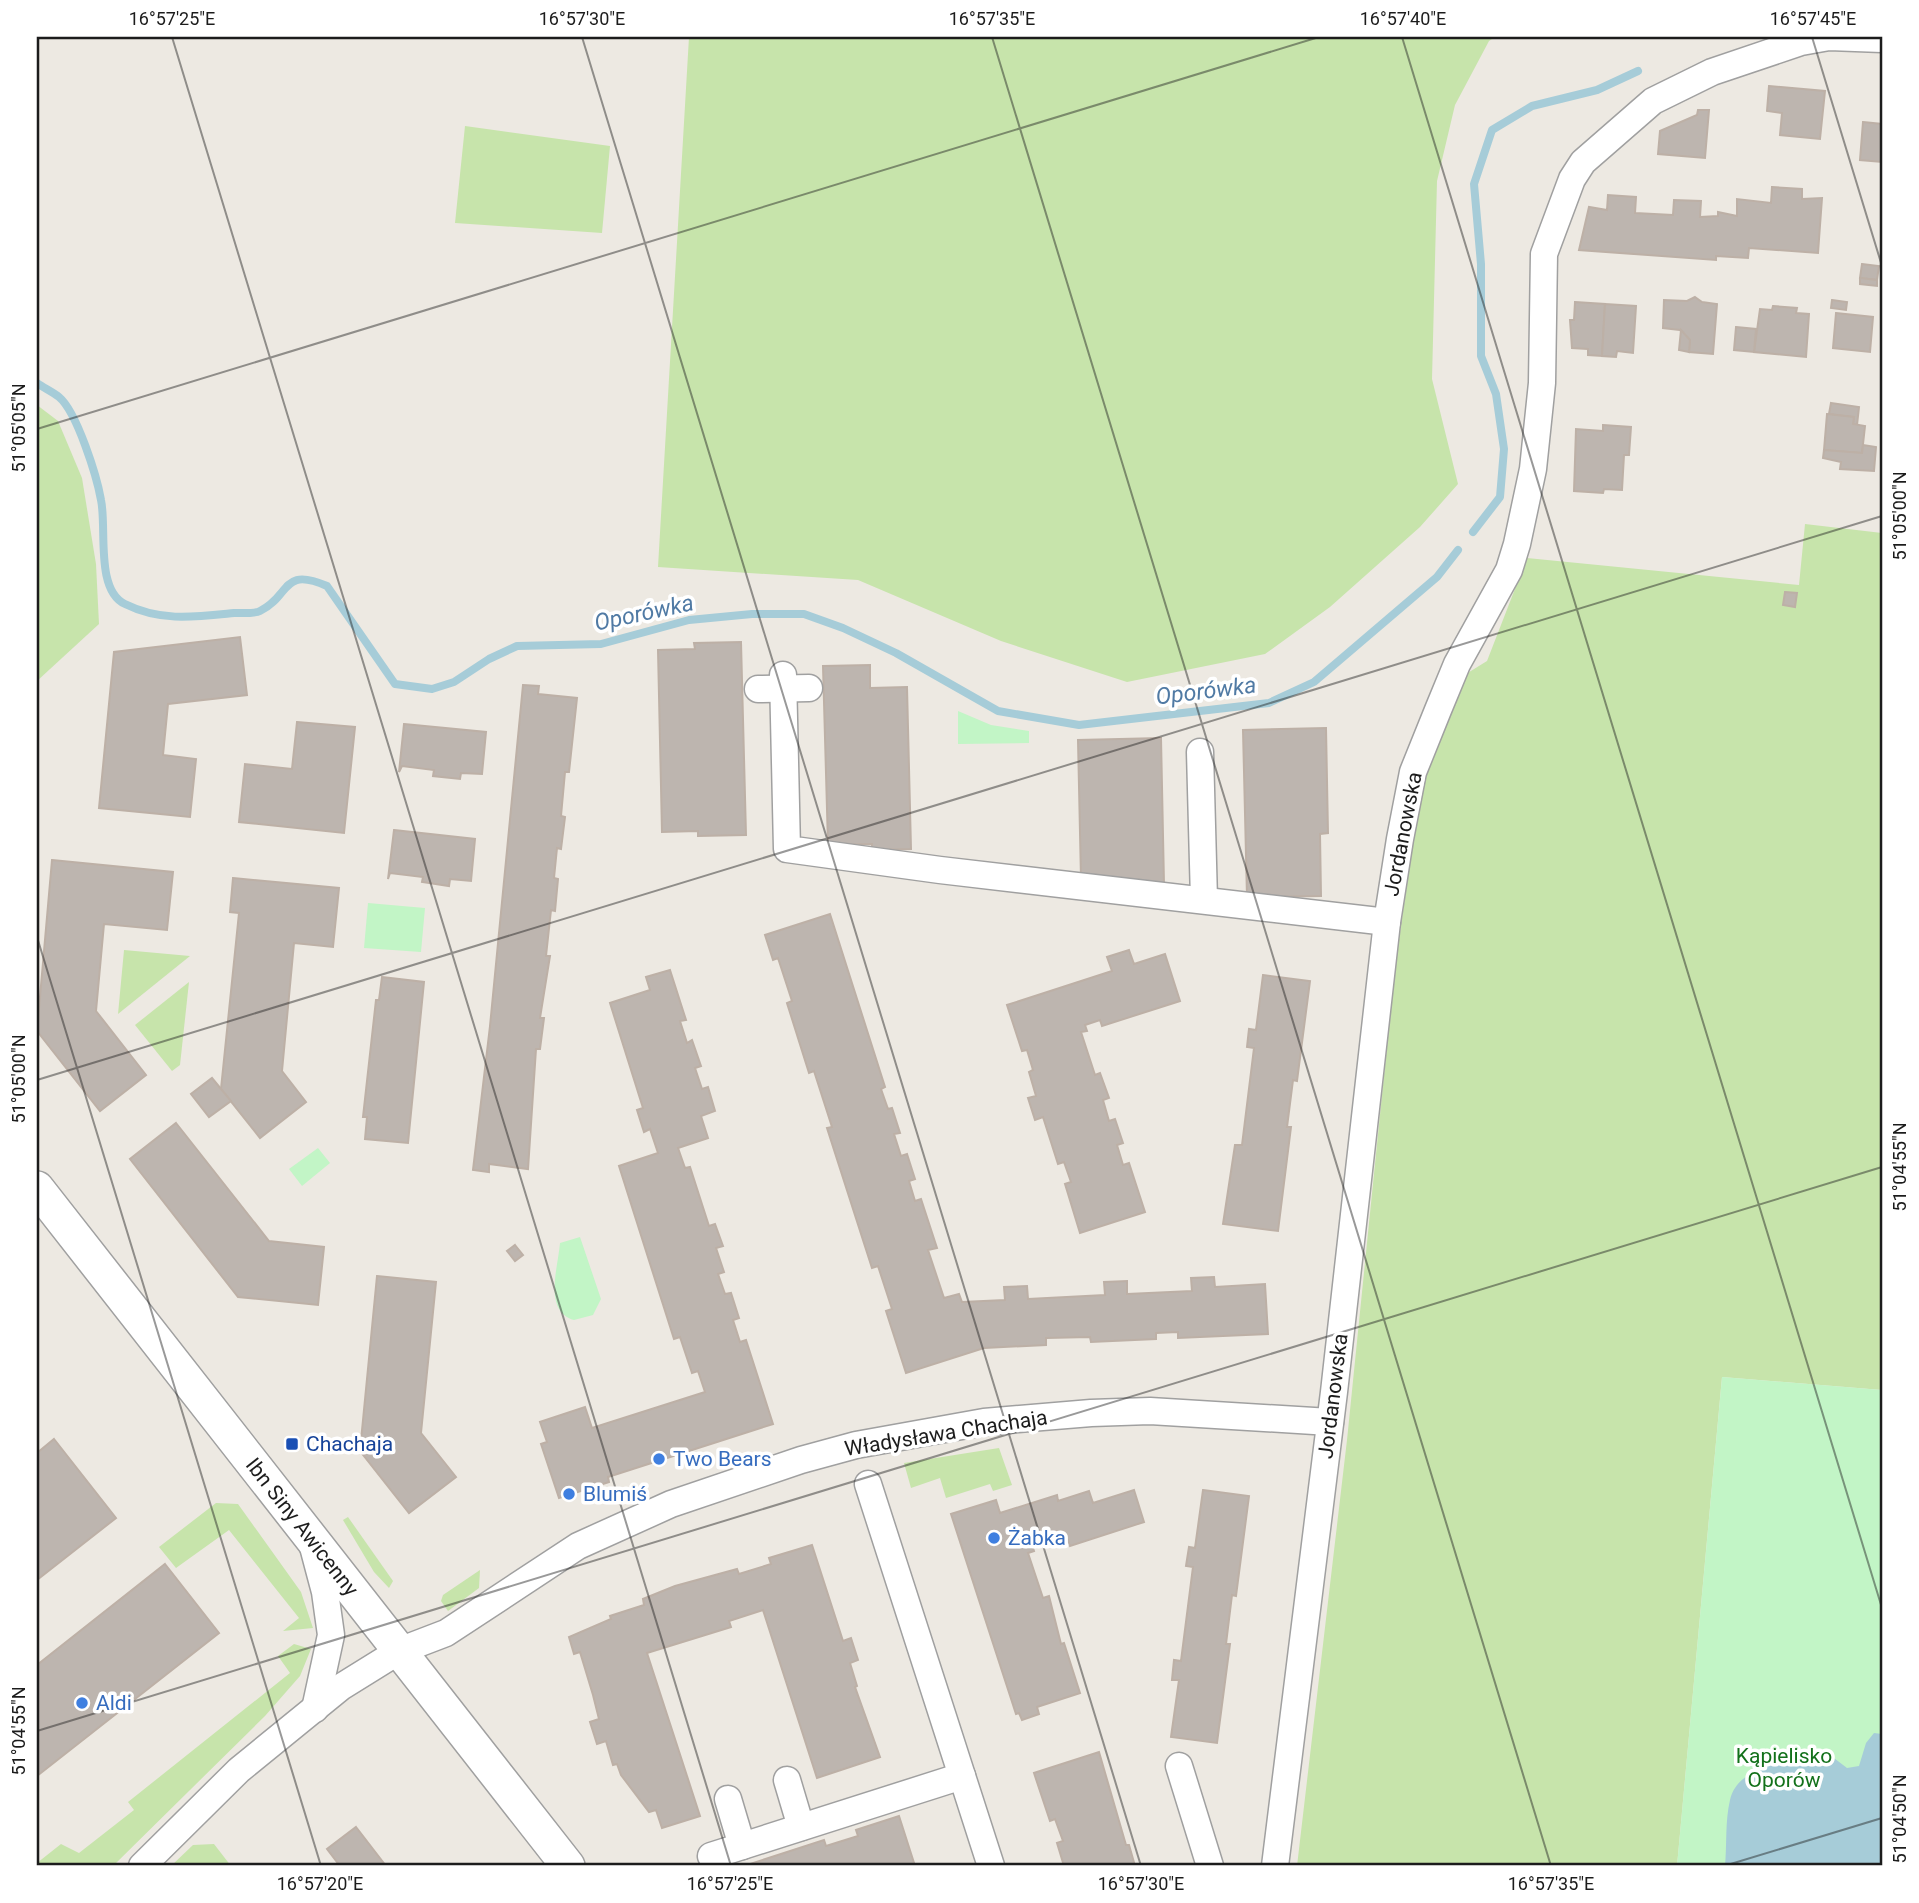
<svg xmlns="http://www.w3.org/2000/svg" width="1919" height="1903" font-family="Roboto,sans-serif">
  <style>
    .grass { fill: #c7e4ab }
    .park { fill: #c2f5c6 }
    .water { fill: #a6ccd8 }
    .lines { fill: none; stroke-linecap: round; stroke-linejoin: round }
    .stream { stroke: #a6ccd8; stroke-width: 8 }
    .building { fill: #bdb5af; stroke: #bdb0a6; stroke-width: 2 }
    .minor-casing { stroke: #a0a0a0; stroke-width: 29 }
    .tertiary-casing { stroke: #a0a0a0; stroke-width: 36 }
    .minor { stroke: #fff; stroke-width: 26 }
    .tertiary { stroke: #fff; stroke-width: 33 }
    .ticks { fill: none; stroke: #1c1c1c; stroke-width: 2; stroke-opacity: 0.45 }
    .transit-dot { fill: #1a4fb4; stroke: #fff; stroke-width: 2.5 }
    .shop-dot { fill: #3f7fe0; stroke: #fff; stroke-width: 2.5 }
    .labels { text-anchor: middle; dominant-baseline: central; stroke-width: 7; stroke-linejoin: round; paint-order: stroke }
    .street-label { font-size: 21px; fill: #1c1c1c; stroke: #fff }
    .transit-label { font-size: 21px; fill: #164399; stroke: #fff; text-anchor: start }
    .shop-label { font-size: 21px; fill: #366cbe; stroke: #fff; text-anchor: start }
    .park-label { font-size: 21px; fill: #13711b; stroke: #fff }
    .water-label { font-size: 23px; font-style: italic; fill: #507aa4; stroke: #fff }
    .neatline { fill: none; stroke: #1c1c1c; stroke-width: 2.5 }
    .ticks-label { font-size: 18px; text-anchor: middle; fill: #1c1c1c }
  </style>
  <rect width="100%" height="100%" fill="#ede9e2"/>
  <g class="grass">
    <path d="M 689,37 L 1495,37 L 1489,41 L 1455,105 L 1437,181 L 1432,379 L 1458,484 L 1420,527 L 1330,607 L 1265,654 L 1127,682 L 1001,641 L 858,580 L 658,567 Z"/>
    <path d="M 465,126 L 610,146 L 602,233 L 455,223 Z"/>
    <path d="M 37,405 L 58,421 L 82,478 L 96,564 L 99,624 L 37,681 Z"/>
    <path d="M 1805,524 L 1882,533 L 1882,1390 L 1722,1377 L 1677,1866 L 1297,1866 L 1347,1440 L 1395,967 L 1421,786 L 1466,674 L 1487,661 L 1527,558 L 1799,585 Z"/>
    <path d="M 124,950 L 190,956 L 118,1014 Z"/>
    <path d="M 189,982 L 180,1065 L 172,1071 L 135,1025 Z"/>
    <path d="M 999,1448 L 1012,1485 L 993,1491 L 990,1484 L 946,1498 L 940,1478 L 911,1488 L 904,1463 Z"/>
    <path d="M 216,1503 L 238,1504 L 301,1592 L 313,1628 L 283,1631 L 299,1618 L 229,1530 L 176,1568 L 159,1547 Z"/>
    <path d="M 348,1517 L 393,1581 L 389,1588 L 374,1572 L 343,1520 Z"/>
    <path d="M 480,1570 L 479,1588 L 448,1611 L 441,1601 L 443,1595 Z"/>
    <path d="M 294,1644 L 311,1649 L 300,1676 L 265,1716 L 113,1866 L 37,1866 L 37,1863 L 61,1844 L 79,1853 L 134,1810 L 128,1802 L 290,1673 L 278,1656 Z"/>
    <path d="M 214,1844 L 231,1866 L 171,1866 L 193,1845 Z"/>
  </g>
  <g class="park">
    <path d="M 958,711 L 991,725 L 1029,731 L 1029,743 L 958,744 Z"/>
    <path d="M 368,903 L 425,908 L 421,952 L 364,948 Z"/>
    <path d="M 318,1148 L 330,1163 L 302,1186 L 289,1169 Z"/>
    <path d="M 580,1237 L 601,1299 L 593,1315 L 574,1320 C 543,1311 558,1268 560,1243 Z"/>
    <path d="M 1722,1377 L 1882,1390 L 1882,1866 L 1677,1866 Z"/>
  </g>
  <path class="water" d="M 1874,1733 L 1882,1734 L 1882,1866 L 1725,1866 C 1727,1845 1725,1821 1730,1800 C 1738,1763 1799,1757 1830,1755 L 1847,1768 L 1859,1766 L 1866,1743 Z"/>
  <g class="lines">
    <g class="stream">
      <path d="M 37,383 C 44,388 53,392 59,397 C 77,412 97,477 101,500 C 107,527 95,590 125,604 C 161,622 195,617 234,613 C 242,613 254,614 260,611 C 291,596 281,566 327,586 L 395,684 L 432,689 L 454,682 L 489,659 L 517,646 L 601,644 L 689,620 L 752,614 L 804,614 L 843,628 L 896,653 L 998,711 L 1079,725 L 1269,703 L 1314,682 L 1437,577 L 1458,550"/>
      <path d="M 1473,532 L 1500,497 L 1504,449 L 1496,394 L 1481,356 L 1481,264 L 1474,184 L 1492,130 L 1532,106 L 1597,90 L 1638,71"/>
    </g>
  </g>
  <g class="building">
    <path d="M 1769,86 L 1825,91 L 1820,139 L 1780,135 L 1782,113 L 1767,111 Z"/>
    <path d="M 1698,110 L 1709,110 L 1705,158 L 1658,154 L 1660,131 L 1697,115 Z"/>
    <path d="M 1863,122 L 1882,124 L 1882,162 L 1860,160 Z"/>
    <path d="M 1772,187 L 1802,189 L 1802,199 L 1822,198 L 1818,253 L 1749,248 L 1748,258 L 1716,256 L 1716,260 L 1579,250 L 1589,207 L 1607,210 L 1608,195 L 1636,197 L 1635,213 L 1673,215 L 1674,200 L 1701,201 L 1700,217 L 1718,216 L 1718,212 L 1737,216 L 1737,199 L 1771,203 Z"/>
    <path d="M 1862,264 L 1879,266 L 1877,280 L 1860,278 Z"/>
    <path d="M 1860,278 L 1877,280 L 1877,286 L 1860,284 Z"/>
    <path d="M 1695,297 L 1702,302 L 1717,304 L 1713,354 L 1689,352 L 1690,340 L 1680,330 L 1663,328 L 1664,300 L 1687,301 Z"/>
    <path d="M 1832,300 L 1847,302 L 1846,310 L 1831,308 Z"/>
    <path d="M 1575,302 L 1605,304 L 1602,356 L 1588,355 L 1588,349 L 1572,348 L 1570,320 L 1574,320 Z"/>
    <path d="M 1605,304 L 1636,306 L 1633,353 L 1617,351 L 1616,357 L 1602,356 Z"/>
    <path d="M 1773,306 L 1797,308 L 1796,313 L 1809,314 L 1806,357 L 1754,352 L 1760,309 L 1772,310 Z"/>
    <path d="M 1836,313 L 1873,317 L 1870,352 L 1833,348 Z"/>
    <path d="M 1736,327 L 1756,329 L 1754,352 L 1734,350 Z"/>
    <path d="M 1681,330 L 1690,340 L 1689,352 L 1679,350 Z"/>
    <path d="M 1831,403 L 1859,407 L 1857,425 L 1853,424 L 1854,417 L 1829,414 Z"/>
    <path d="M 1827,414 L 1854,417 L 1853,424 L 1865,426 L 1862,453 L 1824,450 Z"/>
    <path d="M 1603,425 L 1631,427 L 1629,455 L 1624,455 L 1622,490 L 1604,489 L 1603,493 L 1574,491 L 1576,429 L 1603,431 Z"/>
    <path d="M 1863,445 L 1876,447 L 1874,471 L 1840,469 L 1841,462 L 1823,458 L 1824,450 L 1862,453 Z"/>
    <path d="M 1785,592 L 1797,593 L 1795,607 L 1783,605 Z"/>
    <path d="M 240,637 L 247,695 L 168,704 L 163,755 L 196,759 L 190,817 L 99,808 L 114,652 Z"/>
    <path d="M 741,642 L 746,835 L 698,836 L 698,831 L 662,832 L 658,650 L 695,649 L 694,643 Z"/>
    <path d="M 870,665 L 870,688 L 907,687 L 911,849 L 872,850 L 872,844 L 828,845 L 823,666 Z"/>
    <path d="M 523,685 L 539,686 L 538,694 L 577,698 L 569,772 L 565,772 L 561,816 L 565,817 L 561,849 L 557,848 L 554,878 L 558,879 L 555,911 L 551,910 L 546,956 L 550,956 L 540,1018 L 544,1018 L 540,1049 L 536,1049 L 528,1169 L 489,1164 L 489,1172 L 473,1170 L 490,1026 Z"/>
    <path d="M 297,722 L 355,727 L 344,833 L 239,822 L 245,764 L 292,769 Z"/>
    <path d="M 404,724 L 486,732 L 482,774 L 461,773 L 460,779 L 433,776 L 434,770 L 402,766 L 399,772 Z"/>
    <path d="M 1326,728 L 1328,833 L 1320,834 L 1321,896 L 1247,897 L 1243,730 Z"/>
    <path d="M 1161,738 L 1164,884 L 1125,885 L 1125,878 L 1081,879 L 1078,740 Z"/>
    <path d="M 394,830 L 475,839 L 471,881 L 450,879 L 449,886 L 422,882 L 423,877 L 390,873 L 388,879 Z"/>
    <path d="M 52,860 L 173,872 L 167,930 L 104,924 L 96,1011 L 146,1075 L 100,1111 L 37,1031 Z"/>
    <path d="M 233,878 L 339,888 L 333,947 L 294,943 L 282,1071 L 306,1102 L 260,1138 L 221,1089 L 239,913 L 230,912 Z"/>
    <path d="M 830,914 L 885,1087 L 881,1089 L 888,1109 L 892,1108 L 900,1133 L 894,1134 L 901,1156 L 907,1154 L 915,1179 L 909,1181 L 915,1201 L 921,1199 L 937,1248 L 928,1250 L 944,1298 L 959,1294 L 962,1302 L 1005,1300 L 1004,1287 L 1027,1286 L 1028,1299 L 1105,1295 L 1104,1282 L 1127,1281 L 1127,1294 L 1192,1291 L 1191,1278 L 1214,1277 L 1215,1287 L 1265,1284 L 1268,1334 L 1178,1338 L 1178,1332 L 1156,1333 L 1156,1339 L 1091,1342 L 1090,1337 L 1046,1338 L 1046,1345 L 984,1348 L 906,1373 L 886,1311 L 892,1309 L 878,1266 L 872,1268 L 827,1128 L 832,1127 L 814,1071 L 809,1073 L 787,1003 L 792,1001 L 778,958 L 773,960 L 765,935 Z"/>
    <path d="M 1129,950 L 1134,964 L 1165,954 L 1180,1001 L 1102,1026 L 1100,1020 L 1085,1025 L 1087,1031 L 1081,1032 L 1095,1075 L 1100,1073 L 1109,1098 L 1103,1100 L 1109,1121 L 1115,1119 L 1123,1143 L 1117,1145 L 1123,1165 L 1129,1163 L 1145,1212 L 1080,1233 L 1065,1184 L 1071,1182 L 1064,1162 L 1058,1164 L 1043,1117 L 1035,1120 L 1028,1098 L 1036,1096 L 1029,1072 L 1033,1070 L 1027,1050 L 1022,1051 L 1007,1005 L 1112,971 L 1107,957 Z"/>
    <path d="M 670,970 L 686,1020 L 680,1021 L 687,1043 L 692,1040 L 701,1066 L 695,1068 L 702,1089 L 708,1087 L 715,1111 L 701,1116 L 708,1138 L 678,1148 L 685,1168 L 690,1167 L 709,1226 L 715,1224 L 723,1246 L 716,1248 L 724,1272 L 718,1274 L 725,1294 L 731,1293 L 739,1318 L 733,1320 L 740,1342 L 746,1340 L 773,1424 L 608,1477 L 609,1482 L 559,1498 L 541,1444 L 547,1442 L 540,1422 L 585,1407 L 592,1428 L 705,1392 L 698,1371 L 692,1373 L 680,1337 L 674,1339 L 619,1166 L 658,1153 L 650,1129 L 644,1132 L 637,1110 L 643,1108 L 610,1003 L 650,990 L 646,977 Z"/>
    <path d="M 1263,975 L 1310,981 L 1297,1081 L 1293,1080 L 1287,1127 L 1291,1127 L 1278,1231 L 1223,1224 L 1235,1145 L 1242,1145 L 1254,1048 L 1247,1047 L 1249,1029 L 1256,1030 Z"/>
    <path d="M 382,977 L 424,982 L 408,1143 L 365,1139 L 367,1117 L 363,1117 L 376,1000 L 379,1000 Z"/>
    <path d="M 212,1078 L 231,1101 L 209,1117 L 191,1094 Z"/>
    <path d="M 176,1123 L 269,1241 L 324,1247 L 318,1305 L 238,1297 L 130,1159 Z"/>
    <path d="M 515,1245 L 523,1255 L 515,1261 L 507,1251 Z"/>
    <path d="M 377,1276 L 436,1282 L 421,1433 L 456,1477 L 409,1513 L 360,1451 Z"/>
    <path d="M 54,1439 L 116,1518 L 37,1580 L 37,1453 Z"/>
    <path d="M 1134,1490 L 1144,1522 L 1070,1546 L 1068,1540 L 1045,1547 L 1043,1541 L 1032,1545 L 1034,1551 L 1028,1553 L 1043,1598 L 1049,1596 L 1061,1644 L 1064,1643 L 1080,1693 L 1037,1707 L 1039,1714 L 1022,1720 L 1019,1713 L 1016,1714 L 951,1514 L 996,1500 L 1000,1513 L 1057,1495 L 1058,1501 L 1089,1491 L 1093,1503 Z"/>
    <path d="M 1203,1490 L 1249,1496 L 1236,1596 L 1232,1595 L 1226,1644 L 1230,1644 L 1217,1743 L 1171,1737 L 1179,1680 L 1172,1680 L 1174,1660 L 1181,1661 L 1193,1567 L 1186,1566 L 1189,1547 L 1195,1548 Z"/>
    <path d="M 812,1545 L 843,1641 L 851,1638 L 858,1660 L 850,1663 L 857,1686 L 855,1687 L 880,1757 L 817,1778 L 763,1610 L 729,1621 L 731,1627 L 647,1653 L 700,1816 L 662,1828 L 656,1810 L 649,1812 L 621,1775 L 617,1764 L 613,1765 L 606,1741 L 597,1744 L 590,1722 L 599,1719 L 593,1695 L 580,1652 L 574,1654 L 569,1637 L 611,1619 L 610,1616 L 644,1605 L 643,1599 L 675,1586 L 737,1569 L 739,1574 L 771,1564 L 769,1558 Z"/>
    <path d="M 165,1564 L 219,1633 L 37,1776 L 37,1665 Z"/>
    <path d="M 1099,1752 L 1126,1845 L 1129,1845 L 1135,1866 L 1064,1866 L 1057,1843 L 1063,1841 L 1055,1819 L 1050,1821 L 1034,1773 Z"/>
    <path d="M 899,1816 L 915,1866 L 744,1866 L 824,1840 L 826,1846 L 858,1836 L 856,1830 Z"/>
    <path d="M 356,1827 L 386,1866 L 340,1866 L 327,1849 Z"/>
  </g>
  <g class="lines">
    <g class="minor-casing">
      <g id="minor">
        <path d="M 783,675 L 787,849 L 940,870 L 1387,922"/>
        <path d="M 758,689 L 809,688"/>
        <path d="M 1200,752 L 1204,900"/>
        <path d="M 868,1484 L 991,1866"/>
        <path d="M 312,1543 L 325,1592 L 331,1635 L 315,1709"/>
        <path d="M 1179,1766 L 1210,1866"/>
        <path d="M 787,1780 L 801,1827"/>
        <path d="M 728,1799 L 742,1846"/>
        <path d="M 711,1856 L 962,1776"/>
        <path d="M 142,1866 L 239,1770 L 341,1687 L 399,1651 L 446,1633 L 578,1546 L 671,1504 L 801,1460 L 856,1445 L 984,1422 L 1091,1413 L 1150,1411 L 1330,1422"/>
        <path d="M 1275,1866 L 1334,1392 L 1387,922 L 1400,839 L 1413,772 L 1438,710 L 1457,664 L 1509,570 L 1517,544 L 1533,469 L 1542,383 L 1544,254 L 1572,179 L 1583,162 L 1653,101 L 1712,72 L 1801,42 L 1829,37 L 1882,39"/>
      </g>
    </g>
    <g class="tertiary-casing">
      <path id="tertiary" d="M 37,1188 L 568,1866"/>
    </g>
    <use href="#minor" class="minor"/>
    <use href="#tertiary" class="tertiary"/>
  </g>
  <path class="ticks" d="M 172,37 L 731,1866M 582,37 L 1141,1866M 992,37 L 1551,1866M 1402,37 L 1882,1608M 1812,37 L 1882,266M 37,429 L 1319,37M 37,937 L 321,1866M 37,1080 L 1882,516M 37,1731 L 1882,1167M 1724,1866 L 1882,1818"/>
  <rect class="transit-dot" x="285" y="1437" width="14" height="14" rx="3.5"/>
  <g class="shop-dot">
    <circle cx="659" cy="1459" r="7"/>
    <circle cx="569" cy="1494" r="7"/>
    <circle cx="994" cy="1538" r="7"/>
    <circle cx="82" cy="1703" r="7"/>
  </g>
  <g class="labels">
    <g class="street-label">
      <text transform="translate(1403 834) rotate(-79)">Jordanowska</text>
      <text transform="translate(1333 1396) rotate(-83)">Jordanowska</text>
      <text transform="translate(946 1433) rotate(-9)">Władysława Chachaja</text>
      <text transform="translate(302 1527) rotate(52)">Ibn Siny Awicenny</text>
    </g>
    <g class="transit-label">
      <text x="306" y="1444">Chachaja</text>
    </g>
    <g class="shop-label">
      <text x="673" y="1459">Two Bears</text>
      <text x="583" y="1494">Blumiś</text>
      <text x="1008" y="1538">Żabka</text>
      <text x="96" y="1703">Aldi</text>
    </g>
    <g class="park-label">
      <text x="1784" y="1756">Kąpielisko<tspan x="1784" dy="24">Oporów</tspan></text>
    </g>
    <g class="water-label">
      <text transform="translate(644 613) rotate(-12)">Oporówka</text>
      <text transform="translate(1206 691) rotate(-7)">Oporówka</text>
    </g>
  </g>
  <rect width="1919" height="1903" fill="none" stroke="#ffffff" stroke-width="77"/>
  <rect x="38" y="38" width="1843" height="1826" class="neatline"/>
  <g class="ticks-label">
    <text x="172" y="25">16°57'25"E</text>
    <text x="582" y="25">16°57'30"E</text>
    <text x="992" y="25">16°57'35"E</text>
    <text x="1403" y="25">16°57'40"E</text>
    <text x="1813" y="25">16°57'45"E</text>
    <text transform="translate(19 428) rotate(-90)" y="6">51°05'05"N</text>
    <text transform="translate(1900 516) rotate(-90)" y="6">51°05'00"N</text>
    <text transform="translate(19 1079) rotate(-90)" y="6">51°05'00"N</text>
    <text transform="translate(1900 1167) rotate(-90)" y="6">51°04'55"N</text>
    <text transform="translate(19 1731) rotate(-90)" y="6">51°04'55"N</text>
    <text transform="translate(1900 1819) rotate(-90)" y="6">51°04'50"N</text>
    <text x="320" y="1890">16°57'20"E</text>
    <text x="730" y="1890">16°57'25"E</text>
    <text x="1141" y="1890">16°57'30"E</text>
    <text x="1551" y="1890">16°57'35"E</text>
  </g>
</svg>
